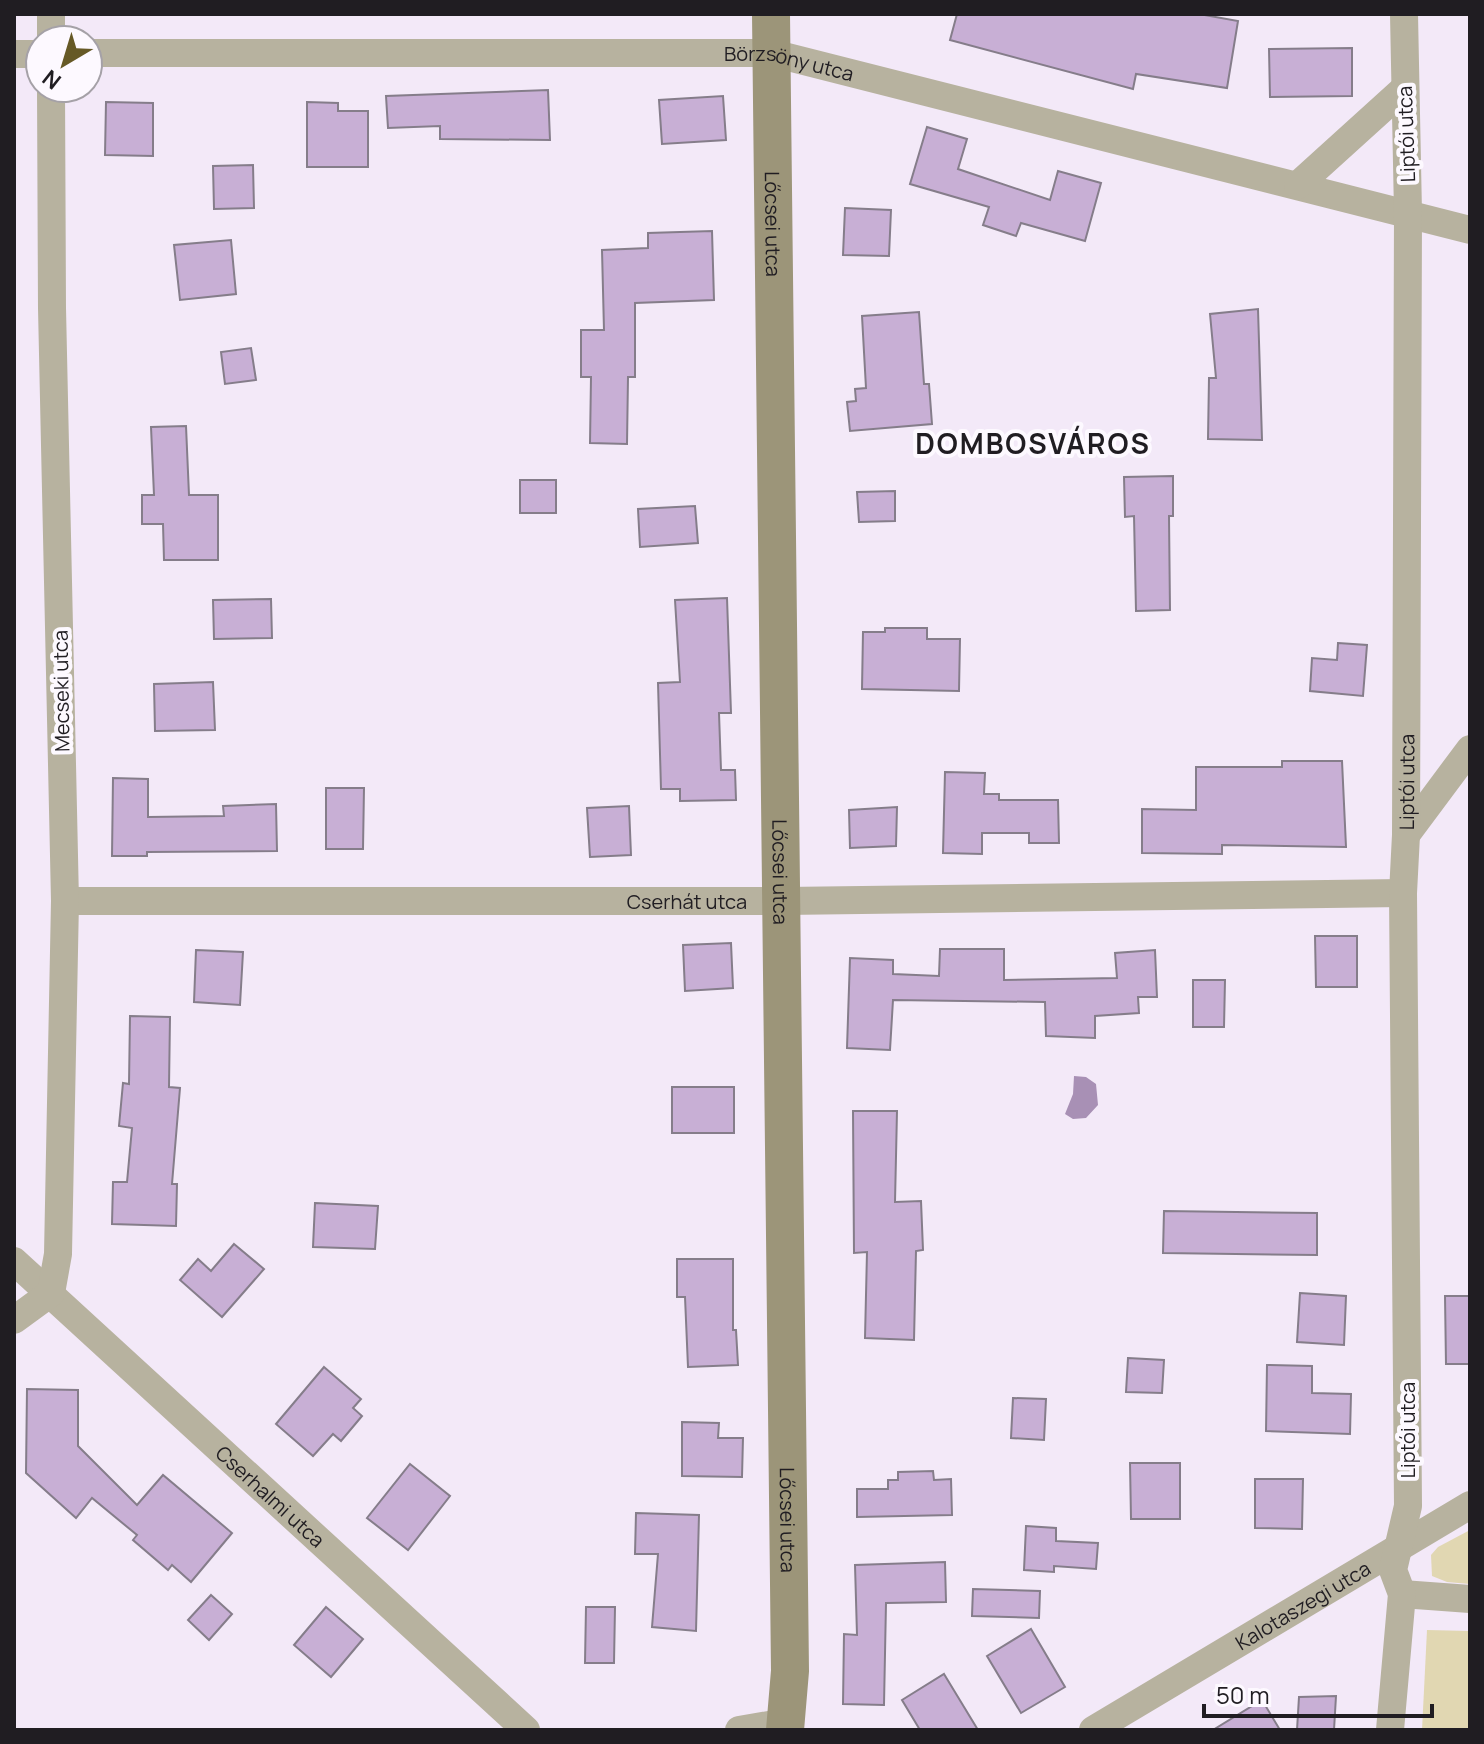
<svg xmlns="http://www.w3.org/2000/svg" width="1484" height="1744" font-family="Manrope,sans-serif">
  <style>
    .green { fill: #e1d7b2 }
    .water { fill: #a890b5 }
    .building { fill: #c8afd5; stroke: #857d8a; stroke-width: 2 }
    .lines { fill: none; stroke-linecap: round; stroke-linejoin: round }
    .street { stroke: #b7b29f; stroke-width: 28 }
    .secondary { stroke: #9c9579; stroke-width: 38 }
    .labels { text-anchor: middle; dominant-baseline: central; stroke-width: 8; stroke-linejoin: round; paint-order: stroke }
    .street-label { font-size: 20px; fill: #201d22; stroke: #fdf9ff }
    .district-label { font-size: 28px; font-weight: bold; letter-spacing: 2px; fill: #201d22; stroke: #fdf9ff }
  </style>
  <rect width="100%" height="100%" fill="#f3e9f8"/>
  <g class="green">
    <path d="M 1470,1530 L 1470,1584 L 1447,1582 L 1432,1576 L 1431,1555 L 1438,1547 Z"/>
    <path d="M 1427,1630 L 1470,1631 L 1470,1730 L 1422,1730 Z"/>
  </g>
  <path class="water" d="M 1074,1076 L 1086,1077 L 1096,1084 L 1098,1105 L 1086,1118 L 1073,1119 L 1065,1114 L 1073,1094 Z"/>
  <g class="building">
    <path d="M 957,14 L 1199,14 L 1238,21 L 1227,88 L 1136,74 L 1133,89 L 950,40 Z"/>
    <path d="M 1352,48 L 1352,96 L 1270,97 L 1269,49 Z"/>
    <path d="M 548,90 L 550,140 L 440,139 L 440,126 L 388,128 L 386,96 Z"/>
    <path d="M 723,96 L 726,140 L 662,144 L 659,100 Z"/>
    <path d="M 106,102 L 153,103 L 153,156 L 105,155 Z"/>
    <path d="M 307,102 L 338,103 L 338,111 L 368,111 L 368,167 L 307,167 Z"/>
    <path d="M 927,127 L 967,139 L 958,169 L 1050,200 L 1058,171 L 1101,183 L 1085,241 L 1021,223 L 1016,236 L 983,225 L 989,207 L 910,184 Z"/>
    <path d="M 253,165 L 254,208 L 214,209 L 213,166 Z"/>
    <path d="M 845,208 L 891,210 L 889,256 L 843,255 Z"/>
    <path d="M 712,231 L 714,300 L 635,303 L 635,377 L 628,377 L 627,444 L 590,443 L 591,377 L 581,377 L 581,330 L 604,330 L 602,250 L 648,248 L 648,233 Z"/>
    <path d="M 231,240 L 236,294 L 180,300 L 174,245 Z"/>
    <path d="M 1258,309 L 1262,440 L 1208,439 L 1209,378 L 1216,378 L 1210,314 Z"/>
    <path d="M 919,312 L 924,384 L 929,384 L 932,424 L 850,431 L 847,402 L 856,401 L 855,389 L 866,388 L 862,316 Z"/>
    <path d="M 251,348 L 256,380 L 225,384 L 221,352 Z"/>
    <path d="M 186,426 L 189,495 L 218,495 L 218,560 L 164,560 L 163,524 L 142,524 L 142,495 L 154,495 L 151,427 Z"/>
    <path d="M 1173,476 L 1173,516 L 1169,516 L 1170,610 L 1136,611 L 1134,516 L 1125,517 L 1124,477 Z"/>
    <rect x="520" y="480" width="36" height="33"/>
    <path d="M 895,491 L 895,521 L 859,522 L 857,492 Z"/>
    <path d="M 695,506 L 698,543 L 640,547 L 638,509 Z"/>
    <path d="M 727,598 L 731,713 L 719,713 L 721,770 L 735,770 L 736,800 L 680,801 L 680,789 L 661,789 L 658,683 L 680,682 L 675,600 Z"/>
    <path d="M 271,599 L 272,638 L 214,639 L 213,600 Z"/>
    <path d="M 885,628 L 927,628 L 927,639 L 960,639 L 959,691 L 862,689 L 863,632 L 885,632 Z"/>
    <path d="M 1338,643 L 1367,645 L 1363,696 L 1310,691 L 1312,658 L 1337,660 Z"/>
    <path d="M 213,682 L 215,730 L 155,731 L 154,684 Z"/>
    <path d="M 1282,761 L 1342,761 L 1346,847 L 1222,845 L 1222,854 L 1142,853 L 1142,809 L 1196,810 L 1196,767 L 1282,767 Z"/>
    <path d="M 945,772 L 985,773 L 984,794 L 999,794 L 999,800 L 1058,800 L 1059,843 L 1029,843 L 1029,833 L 982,833 L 982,854 L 943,853 Z"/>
    <path d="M 113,778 L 148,779 L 148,817 L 224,816 L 223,806 L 276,804 L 277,851 L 147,852 L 147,856 L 112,856 Z"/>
    <path d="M 326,788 L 364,788 L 363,849 L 326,849 Z"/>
    <path d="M 629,806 L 631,855 L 590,857 L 587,808 Z"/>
    <path d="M 897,807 L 896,846 L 850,848 L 849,810 Z"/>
    <path d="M 1315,936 L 1357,936 L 1357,987 L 1316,987 Z"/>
    <path d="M 731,943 L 733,988 L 685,991 L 683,945 Z"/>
    <path d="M 940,949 L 1004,949 L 1004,980 L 1117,978 L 1115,953 L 1155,950 L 1157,997 L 1138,997 L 1139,1013 L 1095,1016 L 1095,1038 L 1046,1036 L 1045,1002 L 893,1000 L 890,1050 L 847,1048 L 850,958 L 893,960 L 893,974 L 939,976 Z"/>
    <path d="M 196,950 L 243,952 L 240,1005 L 194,1002 Z"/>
    <path d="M 1193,980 L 1225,980 L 1224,1027 L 1193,1027 Z"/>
    <path d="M 130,1016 L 170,1017 L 169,1087 L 180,1088 L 172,1184 L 177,1184 L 176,1226 L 112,1224 L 113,1182 L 127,1182 L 132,1128 L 119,1126 L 123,1083 L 129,1084 Z"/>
    <rect x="672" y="1087" width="62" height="46"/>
    <path d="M 853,1111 L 897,1111 L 895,1202 L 921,1201 L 923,1250 L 916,1251 L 914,1340 L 865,1338 L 867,1252 L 854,1253 Z"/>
    <path d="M 315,1203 L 378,1206 L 375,1249 L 313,1247 Z"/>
    <path d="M 1164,1211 L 1317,1213 L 1317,1255 L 1163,1253 Z"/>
    <path d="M 234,1244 L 264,1269 L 222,1317 L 180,1280 L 198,1259 L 211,1271 Z"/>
    <path d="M 677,1259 L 733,1259 L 733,1330 L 736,1330 L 738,1365 L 688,1367 L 685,1297 L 677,1297 Z"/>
    <path d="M 1300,1293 L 1346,1296 L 1344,1345 L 1297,1342 Z"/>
    <path d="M 1445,1296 L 1470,1296 L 1470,1364 L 1446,1364 Z"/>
    <path d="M 1128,1358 L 1164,1360 L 1162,1393 L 1126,1392 Z"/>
    <path d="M 1267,1365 L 1312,1366 L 1312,1393 L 1351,1394 L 1350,1434 L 1266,1431 Z"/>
    <path d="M 324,1367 L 361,1399 L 353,1408 L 362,1416 L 341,1441 L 333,1434 L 313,1456 L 276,1424 Z"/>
    <path d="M 27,1389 L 78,1390 L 78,1446 L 137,1505 L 163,1475 L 232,1533 L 191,1582 L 172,1565 L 168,1570 L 133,1540 L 137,1535 L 92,1498 L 76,1518 L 26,1473 Z"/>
    <path d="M 1013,1398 L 1046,1399 L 1044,1440 L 1011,1438 Z"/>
    <path d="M 682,1422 L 719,1423 L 718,1438 L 743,1438 L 742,1477 L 682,1476 Z"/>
    <path d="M 1130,1463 L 1180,1463 L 1180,1519 L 1131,1519 Z"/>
    <path d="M 410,1464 L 450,1496 L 408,1550 L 367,1518 Z"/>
    <path d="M 933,1471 L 934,1480 L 951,1479 L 952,1515 L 857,1517 L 857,1489 L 888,1489 L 888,1480 L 898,1480 L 898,1472 Z"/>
    <path d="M 1255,1479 L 1303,1479 L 1302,1529 L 1255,1528 Z"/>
    <path d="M 636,1513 L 699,1515 L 696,1631 L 652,1627 L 658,1554 L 635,1554 Z"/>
    <path d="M 1026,1526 L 1056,1528 L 1056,1541 L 1098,1543 L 1096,1569 L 1054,1566 L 1054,1572 L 1024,1570 Z"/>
    <path d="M 945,1562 L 946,1602 L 886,1603 L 884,1705 L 843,1704 L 844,1634 L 857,1635 L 855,1565 Z"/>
    <path d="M 973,1589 L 1040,1591 L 1039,1618 L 972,1616 Z"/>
    <path d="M 211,1595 L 232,1614 L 209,1640 L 188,1620 Z"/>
    <path d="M 326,1607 L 363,1639 L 331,1677 L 294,1645 Z"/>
    <path d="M 586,1607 L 615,1607 L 614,1663 L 585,1663 Z"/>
    <path d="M 1031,1629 L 1065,1687 L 1021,1713 L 987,1656 Z"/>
    <path d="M 944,1674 L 978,1730 L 920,1730 L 902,1700 Z"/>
    <path d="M 1336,1696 L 1334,1730 L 1297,1730 L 1299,1697 Z"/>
    <path d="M 1262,1700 L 1280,1730 L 1213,1730 Z"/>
  </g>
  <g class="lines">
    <g class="street">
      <path d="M 51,40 L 51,14"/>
      <path id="s1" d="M 88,53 L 772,53 L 1470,230"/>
      <path d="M 14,54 L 40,54"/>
      <path d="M 1298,185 L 1404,89"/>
      <path d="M 1406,835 L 1470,749"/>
      <path id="s2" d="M 65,901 L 784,901 L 1403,893"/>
      <path id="s3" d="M 14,1261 L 526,1730"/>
      <path d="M 14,1320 L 51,1293 L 58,1254 L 65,901 L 52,308 L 51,88"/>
      <path d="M 1402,1594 L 1470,1599"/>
      <path d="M 739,1730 L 786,1722"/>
      <path id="s4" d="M 1093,1730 L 1470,1505"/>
      <path id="s5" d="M 1390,1730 L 1402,1594 L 1393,1570 L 1408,1506 L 1403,893 L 1406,835 L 1408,213 L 1404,14"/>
    </g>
    <path class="secondary" id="s6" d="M 771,14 L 790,1671 L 785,1730"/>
  </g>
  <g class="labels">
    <g class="street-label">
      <text stroke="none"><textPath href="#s1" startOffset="702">Börzsöny utca</textPath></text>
      <text transform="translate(1406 134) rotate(-92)">Liptói utca</text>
      <text stroke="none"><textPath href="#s6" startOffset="210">Lőcsei utca</textPath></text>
      <text transform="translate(61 691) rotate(-91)">Mecseki utca</text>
      <text stroke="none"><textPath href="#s5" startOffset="952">Liptói utca</textPath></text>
      <text stroke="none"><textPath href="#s6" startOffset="858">Lőcsei utca</textPath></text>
      <text stroke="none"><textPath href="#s2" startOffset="622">Cserhát utca</textPath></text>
      <text transform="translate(1407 1430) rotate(-90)">Liptói utca</text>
      <text stroke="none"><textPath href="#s3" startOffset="348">Cserhalmi utca</textPath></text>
      <text stroke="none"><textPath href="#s6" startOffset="1506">Lőcsei utca</textPath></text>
      <text stroke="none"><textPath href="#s4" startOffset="244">Kalotaszegi utca</textPath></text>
    </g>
    <g class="district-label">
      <text x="1033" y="443">DOMBOSVÁROS</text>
    </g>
  </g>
  <rect width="1484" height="1744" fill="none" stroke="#201d22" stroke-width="32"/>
  <g transform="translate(64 64) rotate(218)"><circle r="38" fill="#fdf9ff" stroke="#a5a1a7" stroke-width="2"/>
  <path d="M0-6L14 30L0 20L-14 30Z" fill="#665926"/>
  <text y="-12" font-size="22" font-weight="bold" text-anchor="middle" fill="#201d22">N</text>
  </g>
  <path d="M1204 1704v12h228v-12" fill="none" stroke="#201d22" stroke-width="4"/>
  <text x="1216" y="1704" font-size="24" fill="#201d22" stroke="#fdf9ff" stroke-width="6" paint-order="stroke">50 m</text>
</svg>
